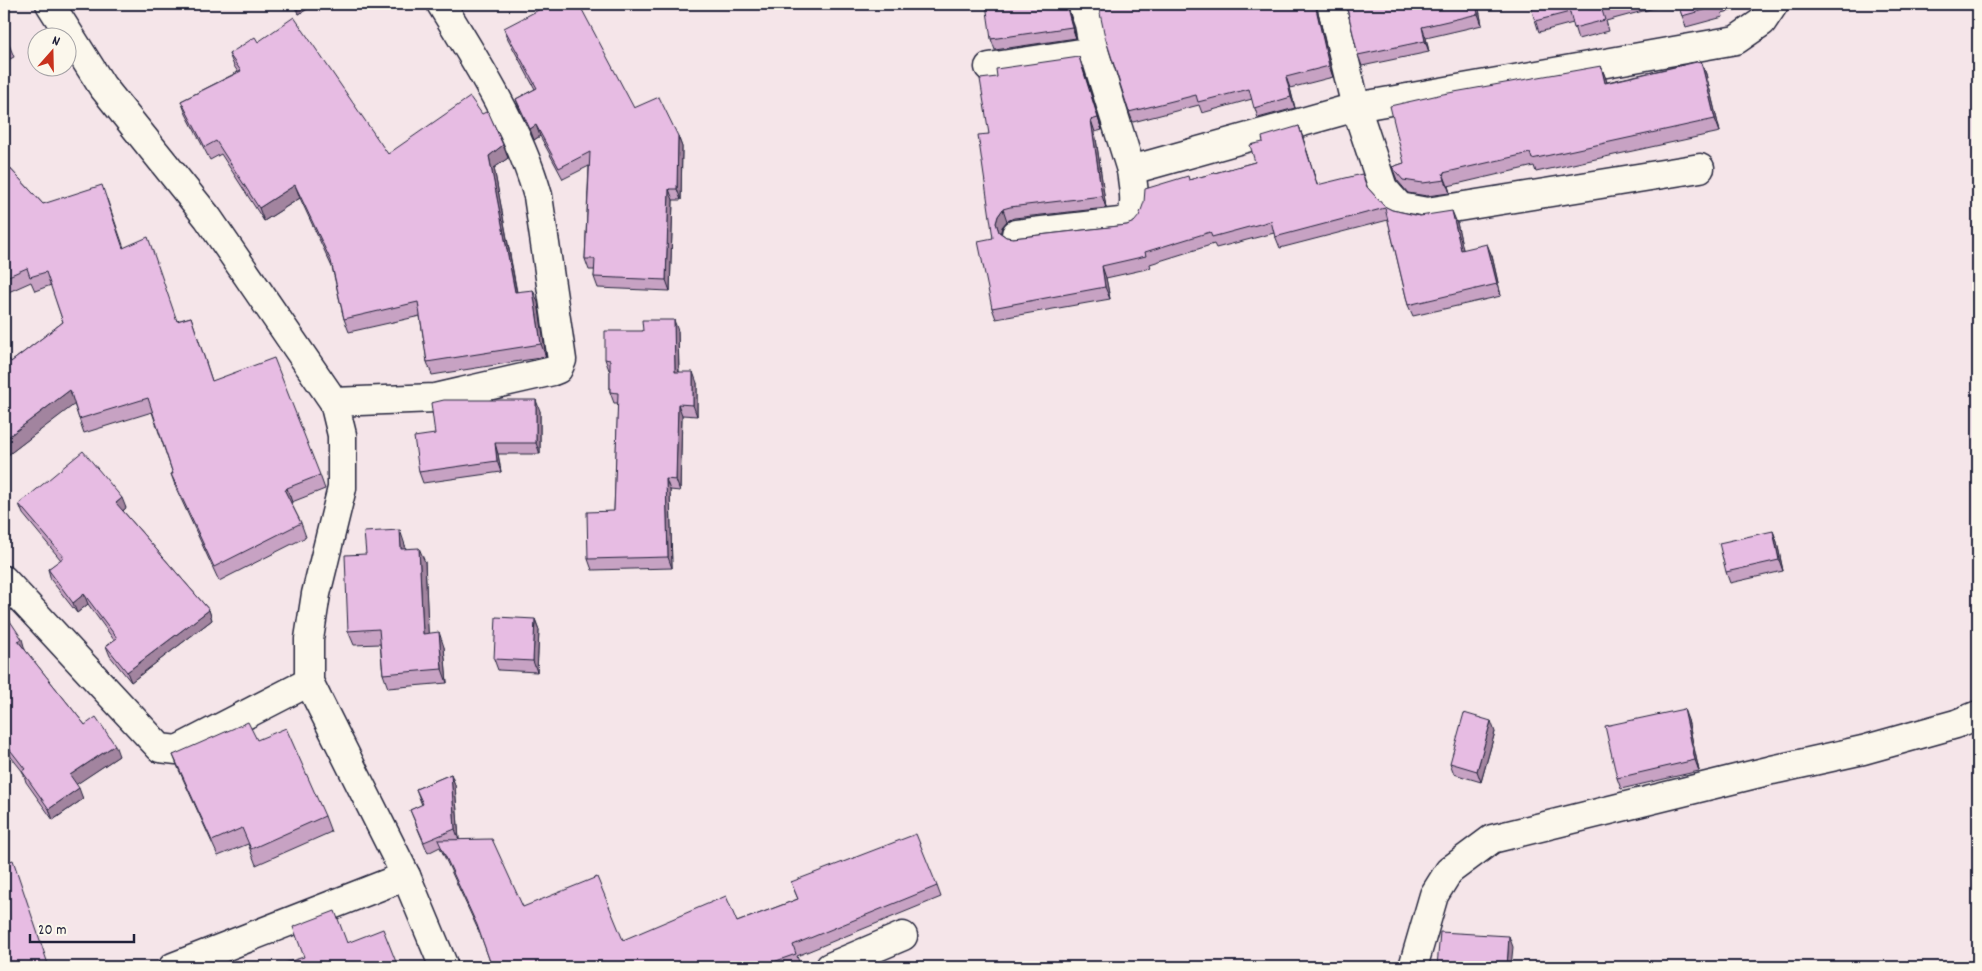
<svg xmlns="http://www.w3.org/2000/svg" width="1982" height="971" font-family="Dekko,sans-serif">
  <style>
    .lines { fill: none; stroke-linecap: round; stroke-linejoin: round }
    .minor-casing { stroke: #22223b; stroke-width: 31 }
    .minor { stroke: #fbf7ec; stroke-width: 28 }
    .wall { fill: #c7a2c3; stroke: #22223b }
    .shaded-wall { fill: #a2849f; stroke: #22223b }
    .building { fill: #e7bce3; stroke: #22223b }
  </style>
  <rect width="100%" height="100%" fill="#f5e5e9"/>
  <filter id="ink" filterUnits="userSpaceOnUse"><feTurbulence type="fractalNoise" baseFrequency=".02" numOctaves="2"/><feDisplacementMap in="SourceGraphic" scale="10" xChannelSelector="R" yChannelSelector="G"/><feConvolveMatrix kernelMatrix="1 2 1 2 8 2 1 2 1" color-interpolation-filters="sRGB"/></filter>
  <g filter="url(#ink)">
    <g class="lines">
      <g class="minor-casing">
        <g id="minor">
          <path d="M 50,4 L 102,86 L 208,218 L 334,402 L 342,435 L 342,488 L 316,594 L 309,639 L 309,682 L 406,876 L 444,967"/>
          <path d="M 1082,4 L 1089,24 L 1094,51 L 1131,170 L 1356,107 L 1736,40 L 1762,22 L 1774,4"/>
          <path d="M 1331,4 L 1356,107 L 1383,188 L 1400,207 L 1427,212 L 1700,168"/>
          <path d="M 989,67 L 1094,51"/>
          <path d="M 1016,234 L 1129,221 C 1138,207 1133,187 1131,170"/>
          <path d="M 334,402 L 435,398 L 553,371 L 558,369 L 562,360 L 538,196 C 520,131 477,62 441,4"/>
          <path d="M 4,580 L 160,748 L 177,750 L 309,682"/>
          <path d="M 173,967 L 406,876"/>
          <path d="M 830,967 L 903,936"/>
          <path d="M 1413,967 L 1434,895 L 1449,871 L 1492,839 L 1772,770 L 1863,750 L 1956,724 L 1978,715"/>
        </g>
      </g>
      <use href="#minor" class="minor"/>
    </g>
    <g class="wall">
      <path d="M 292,4 L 316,4 L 299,14 Z"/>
      <path d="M 1067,4 L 1076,38 L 995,50 L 991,39 Z"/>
      <path d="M 1316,4 L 1333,77 L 1290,88 L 1295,108 L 1258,118 L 1252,99 L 1202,113 L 1199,105 L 1133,122 L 1129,112 Z"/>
      <path d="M 1346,4 L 1478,4 L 1482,25 L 1426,38 L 1429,52 L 1362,66 L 1358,55 Z"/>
      <path d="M 1530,4 L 1669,4 L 1606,21 L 1609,31 L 1578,39 L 1573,23 L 1539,32 Z"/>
      <path d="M 1678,4 L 1756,4 L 1755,5 L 1722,13 L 1723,17 L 1686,27 Z"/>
      <path d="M 504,28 L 678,136 L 682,147 L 681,200 L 673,200 L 670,291 L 598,288 L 594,277 L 595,270 L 589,270 L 585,259 L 589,166 L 563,179 L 540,136 L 534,140 L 520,110 L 516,99 L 535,89 L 508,39 Z"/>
      <path d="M 4,32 L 14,57 L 4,62 Z"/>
      <path d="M 258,42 L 388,154 L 503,145 L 508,158 L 494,168 L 517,292 L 538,302 L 546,357 L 432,375 L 427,362 L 420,316 L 349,332 L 344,319 L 332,267 L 300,198 L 264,221 L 221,154 L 210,160 L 186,114 L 181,101 L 238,72 L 234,66 L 229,54 Z"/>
      <path d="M 1701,61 L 1706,74 L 1720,132 L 1536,172 L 1534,166 L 1448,186 L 1450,193 L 1427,196 L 1408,193 L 1397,180 L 1392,167 L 1404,163 L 1601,66 L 1607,82 Z"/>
      <path d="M 1083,68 L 1102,130 L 1095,132 L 1106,208 L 1014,218 L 1007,221 L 1002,227 L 1001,233 L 1006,237 L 1013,238 L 1127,225 L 1134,222 L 1189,180 L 1255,162 L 1263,142 L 1299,126 L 1317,185 L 1367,187 L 1384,206 L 1392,210 L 1457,223 L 1463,250 L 1492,256 L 1501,296 L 1413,316 L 1408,305 L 1388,220 L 1280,248 L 1274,233 L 1216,248 L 1214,244 L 1150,264 L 1151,268 L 1106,278 L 1110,299 L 996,319 L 992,308 L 993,238 L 989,134 L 997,77 Z"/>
      <path d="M 4,162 L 43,204 L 107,199 L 124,248 L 177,321 L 191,317 L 212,381 L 320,475 L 325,489 L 292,502 L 291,503 L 301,523 L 306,537 L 219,581 L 176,488 L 171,474 L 173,474 L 152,412 L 84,433 L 74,404 L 4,458 L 4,352 L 11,362 L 63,322 L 51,285 L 35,291 L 31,282 L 4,294 Z"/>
      <path d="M 643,331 L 678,331 L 679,372 L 697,383 L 697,416 L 682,415 L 680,491 L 670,490 L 672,568 L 592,570 L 588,559 L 614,511 L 618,403 L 614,403 L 610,392 L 610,370 L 609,370 L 605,359 Z"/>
      <path d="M 540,411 L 540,454 L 498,454 L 501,472 L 423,483 L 419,472 L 435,434 Z"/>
      <path d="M 19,504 L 126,508 L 123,511 L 209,610 L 212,620 L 131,682 L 110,656 L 106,646 L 114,640 L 88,604 L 77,613 L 51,580 L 48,569 L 61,560 L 23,514 Z"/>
      <path d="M 1773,531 L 1777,542 L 1783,571 L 1730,583 L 1726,572 Z"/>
      <path d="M 405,545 L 406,549 L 425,562 L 428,633 L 444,647 L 447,683 L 388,688 L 383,674 L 380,644 L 354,645 L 348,631 L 366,554 Z"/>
      <path d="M 4,612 L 25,650 L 85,725 L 119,756 L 76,784 L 83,799 L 53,820 L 26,782 L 23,772 L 4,748 Z"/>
      <path d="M 535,619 L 539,630 L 537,672 L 498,670 L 494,659 Z"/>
      <path d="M 1688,720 L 1699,771 L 1621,789 L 1617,778 Z"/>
      <path d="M 1495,732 L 1481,782 L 1454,774 L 1450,763 Z"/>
      <path d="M 257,740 L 325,816 L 331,832 L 256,865 L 248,844 L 218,856 L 179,770 L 173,755 Z"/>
      <path d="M 451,774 L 455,785 L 459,840 L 523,907 L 623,940 L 737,922 L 798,899 L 791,882 L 937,886 L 941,897 L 797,956 L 800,965 L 793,967 L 492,967 L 481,936 L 440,847 L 428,853 L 410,810 L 422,805 L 416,789 Z"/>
    </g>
    <g class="shaded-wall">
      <path d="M 295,4 L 316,4 L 299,14 Z"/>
      <path d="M 1066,4 L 1067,4 L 1076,38 L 1072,27 Z"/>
      <path d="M 1315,4 L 1316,4 L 1333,77 L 1329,66 Z"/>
      <path d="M 1476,4 L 1478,4 L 1482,25 L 1478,14 Z"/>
      <path d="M 1422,27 L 1426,38 L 1429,52 L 1425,41 Z"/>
      <path d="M 1079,57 L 1083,68 L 1102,130 L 1098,118 Z"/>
      <path d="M 1701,61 L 1706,74 L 1720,132 L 1715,119 Z"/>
      <path d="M 1601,66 L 1606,79 L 1610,95 L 1605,83 Z"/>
      <path d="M 1286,77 L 1290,88 L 1295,108 L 1291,97 Z"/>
      <path d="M 1091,120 L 1095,132 L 1106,208 L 1102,196 Z"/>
      <path d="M 536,125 L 540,136 L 534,140 L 530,129 Z"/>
      <path d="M 1299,126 L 1303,138 L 1321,197 L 1317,185 Z"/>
      <path d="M 678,136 L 682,147 L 681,200 L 677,189 Z"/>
      <path d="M 503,145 L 508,158 L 494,168 L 519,305 L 515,292 L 489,156 Z"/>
      <path d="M 1443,173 L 1448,186 L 1450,193 L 1445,180 Z"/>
      <path d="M 295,185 L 300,198 L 264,221 L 259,208 Z"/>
      <path d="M 669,189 L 673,200 L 670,291 L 666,280 Z"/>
      <path d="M 1003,209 L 1007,221 L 1002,227 L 1000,235 L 996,223 L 998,216 Z"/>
      <path d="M 1452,211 L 1457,223 L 1466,262 L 1461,250 Z"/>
      <path d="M 1487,244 L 1492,256 L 1501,296 L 1497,284 Z"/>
      <path d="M 1102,266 L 1106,278 L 1110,299 L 1105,287 Z"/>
      <path d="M 533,290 L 538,302 L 546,357 L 541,344 Z"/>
      <path d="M 674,320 L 678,331 L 679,382 L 675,372 Z"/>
      <path d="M 693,372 L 697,383 L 697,416 L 693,405 Z"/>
      <path d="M 70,390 L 75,404 L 4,458 L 4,440 Z"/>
      <path d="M 536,400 L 540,411 L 540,454 L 536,443 Z"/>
      <path d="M 678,404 L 682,415 L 680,491 L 676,480 Z"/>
      <path d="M 495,443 L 498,454 L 501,472 L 497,461 Z"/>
      <path d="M 666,479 L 670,490 L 672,568 L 668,557 Z"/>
      <path d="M 287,488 L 292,502 L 290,505 L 285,491 Z"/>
      <path d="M 122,498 L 126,508 L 120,513 L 116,503 Z"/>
      <path d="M 400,530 L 405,545 L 406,563 L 401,549 Z"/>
      <path d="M 1773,531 L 1777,542 L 1783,571 L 1779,560 Z"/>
      <path d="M 419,548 L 425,562 L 429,648 L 423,634 Z"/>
      <path d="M 84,594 L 88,604 L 77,613 L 73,603 Z"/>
      <path d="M 209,610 L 212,620 L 131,682 L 127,672 Z"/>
      <path d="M 535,619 L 539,630 L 537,672 L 533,661 Z"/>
      <path d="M 439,632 L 444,647 L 447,683 L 442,669 Z"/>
      <path d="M 22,639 L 25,650 L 18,641 Z"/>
      <path d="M 1684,709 L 1688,720 L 1699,771 L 1695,760 Z"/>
      <path d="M 1491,721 L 1495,732 L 1481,782 L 1477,771 Z"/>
      <path d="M 115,745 L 119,756 L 74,786 L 70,775 Z"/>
      <path d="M 451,774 L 455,785 L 459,840 L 455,829 Z"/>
      <path d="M 79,788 L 83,799 L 53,820 L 49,809 Z"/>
      <path d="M 1509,936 L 1513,947 L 1511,967 L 1507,967 Z"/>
    </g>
    <g class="building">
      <path d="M 550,4 L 579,4 L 634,108 L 659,97 L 678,136 L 677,189 L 669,189 L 666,280 L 594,277 L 595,259 L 585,259 L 590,152 L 559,168 L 536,125 L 530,129 L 516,99 L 537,88 L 504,28 Z"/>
      <path d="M 986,4 L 1066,4 L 1072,27 L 991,39 Z"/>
      <path d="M 1098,4 L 1315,4 L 1329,66 L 1286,77 L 1291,97 L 1254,108 L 1249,89 L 1198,102 L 1196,95 L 1129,112 L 1105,37 Z"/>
      <path d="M 1346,4 L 1476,4 L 1478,14 L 1422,27 L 1425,41 L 1358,55 Z"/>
      <path d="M 1530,4 L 1624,4 L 1602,10 L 1605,20 L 1574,28 L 1570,12 L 1535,21 Z"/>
      <path d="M 1678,4 L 1719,4 L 1719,6 L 1682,16 Z"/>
      <path d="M 294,17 L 388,154 L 470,97 L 482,114 L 488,111 L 503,145 L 489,156 L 515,292 L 533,290 L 541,344 L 427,362 L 418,302 L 344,319 L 331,261 L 295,185 L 259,208 L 216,141 L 205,147 L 181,101 L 241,71 L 229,54 L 255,37 L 258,42 Z"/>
      <path d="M 4,32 L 9,42 L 4,44 Z"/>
      <path d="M 1079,57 L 1098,118 L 1091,120 L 1102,196 L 1010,207 L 1003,209 L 998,216 L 996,223 L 999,232 L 1006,237 L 1013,238 L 1127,225 L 1134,222 L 1139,216 L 1144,202 L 1145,189 L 1188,176 L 1189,180 L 1255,162 L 1250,145 L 1263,142 L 1262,137 L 1299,126 L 1317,185 L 1362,174 L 1367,187 L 1384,206 L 1392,210 L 1420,216 L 1452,211 L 1461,250 L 1487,244 L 1497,284 L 1408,305 L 1385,208 L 1275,237 L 1271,221 L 1212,237 L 1210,232 L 1145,252 L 1146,256 L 1102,266 L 1105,287 L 992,308 L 978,241 L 993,238 L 978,135 L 989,134 L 980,79 L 997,77 L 996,69 Z"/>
      <path d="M 1701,61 L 1715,119 L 1532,159 L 1530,153 L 1443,173 L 1445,180 L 1423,183 L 1403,180 L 1392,167 L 1404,163 L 1390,106 L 1443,94 L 1601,66 L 1605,83 Z"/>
      <path d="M 4,162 L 43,204 L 102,185 L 123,248 L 148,237 L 177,321 L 191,317 L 212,381 L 274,358 L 320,475 L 287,488 L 285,491 L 301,523 L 214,567 L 171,474 L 173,474 L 148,398 L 79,419 L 70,390 L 4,440 L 4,352 L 11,362 L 63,322 L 46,272 L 30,277 L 27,268 L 4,278 Z"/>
      <path d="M 642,320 L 674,320 L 675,372 L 693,372 L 693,405 L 678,404 L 676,480 L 666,479 L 668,557 L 588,559 L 587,512 L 614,511 L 618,393 L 610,392 L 610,360 L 605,359 L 605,331 L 643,331 Z"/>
      <path d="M 444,400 L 536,400 L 536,443 L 495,443 L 497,461 L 419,472 L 414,437 L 435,434 L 431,403 Z"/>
      <path d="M 83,451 L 122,498 L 116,503 L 209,610 L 127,672 L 106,646 L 117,638 L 84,594 L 73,603 L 48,569 L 64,557 L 19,504 Z"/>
      <path d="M 400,530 L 401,549 L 419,548 L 423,634 L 439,632 L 442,669 L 383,674 L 379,629 L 348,631 L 345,555 L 366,554 L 364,532 Z"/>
      <path d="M 1773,531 L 1779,560 L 1726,572 L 1719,543 Z"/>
      <path d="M 4,612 L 22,639 L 18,641 L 85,725 L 96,717 L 115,745 L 70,775 L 79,788 L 49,809 L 22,771 L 25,769 L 4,742 Z"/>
      <path d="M 496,617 L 535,619 L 533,661 L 494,659 Z"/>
      <path d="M 1684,709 L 1695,760 L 1617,778 L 1605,726 Z"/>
      <path d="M 1464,713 L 1491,721 L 1477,771 L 1450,763 Z"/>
      <path d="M 248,722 L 257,740 L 286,728 L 325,816 L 251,849 L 242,828 L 212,841 L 173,755 Z"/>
      <path d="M 451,774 L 455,829 L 424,842 L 410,810 L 423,804 L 416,789 Z"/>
      <path d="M 916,834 L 937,886 L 793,945 L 796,954 L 762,966 L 762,967 L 492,967 L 477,925 L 438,840 L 492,839 L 523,907 L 597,877 L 623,940 L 726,896 L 737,922 L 798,899 L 791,882 Z"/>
      <path d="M 13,860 L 49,967 L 4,967 L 4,863 Z"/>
      <path d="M 335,911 L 347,943 L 383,929 L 398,967 L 272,967 L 304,957 L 293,927 Z"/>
      <path d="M 1440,932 L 1509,936 L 1507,967 L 1437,967 Z"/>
      <path d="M 1299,963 L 1311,967 L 1297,967 Z"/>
    </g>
  </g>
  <rect width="1982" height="971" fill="none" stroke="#fbf7ec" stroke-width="20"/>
  <rect x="10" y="10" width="1962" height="951" fill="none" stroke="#22223b" stroke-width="2" filter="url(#ink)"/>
  <g transform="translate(52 52) rotate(20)"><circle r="24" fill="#fbf7ec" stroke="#a4a2a5"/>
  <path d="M0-4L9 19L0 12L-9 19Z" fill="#c8321e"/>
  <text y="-8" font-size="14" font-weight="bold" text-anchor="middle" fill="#22223b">N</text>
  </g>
  <path d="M30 934v8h104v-8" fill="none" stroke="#22223b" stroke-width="2.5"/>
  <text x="38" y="934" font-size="15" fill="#22223b" stroke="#fbf7ec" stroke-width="4" paint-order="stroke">20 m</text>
</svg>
